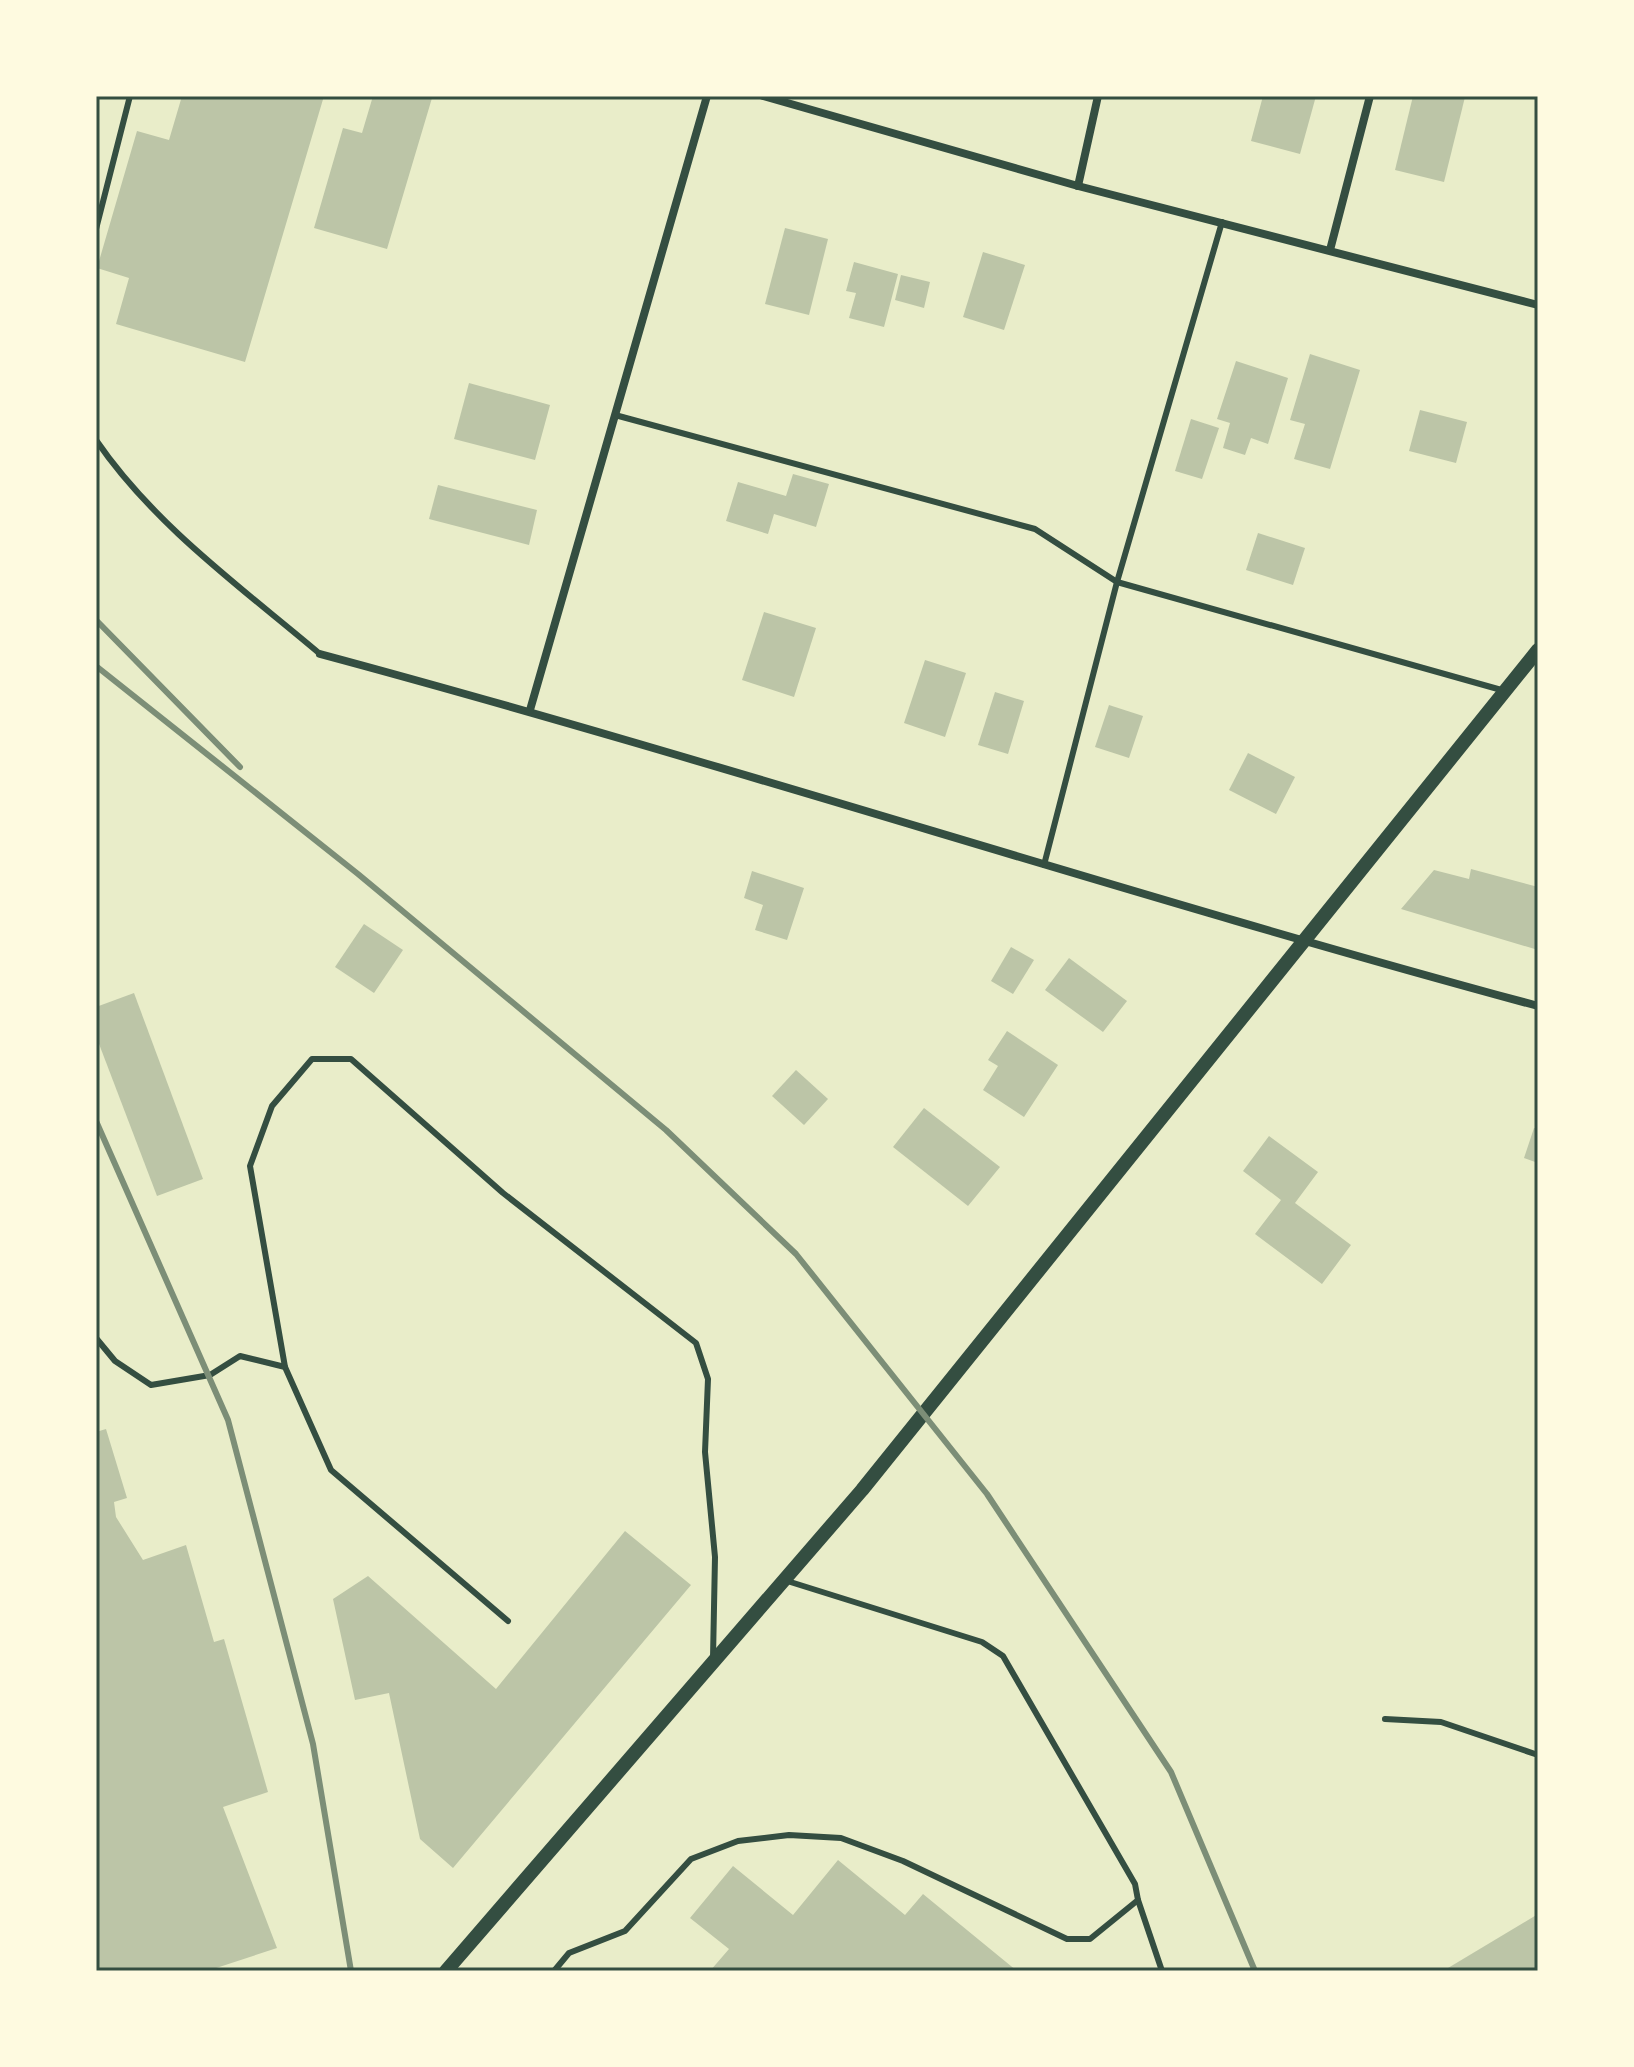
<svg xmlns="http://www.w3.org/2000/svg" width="1634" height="2067" font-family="'Public Sans',sans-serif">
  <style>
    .building { fill: #bcc5a7 }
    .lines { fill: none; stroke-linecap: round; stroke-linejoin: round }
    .service { stroke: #344e41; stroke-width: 6 }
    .minor { stroke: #344e41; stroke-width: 8 }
    .tertiary { stroke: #344e41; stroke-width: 14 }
    .rail { stroke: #7c8e77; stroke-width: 6 }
    .neatline { fill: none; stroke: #344e41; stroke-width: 3 }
  </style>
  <rect width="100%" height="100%" fill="#e9edc9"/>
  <g class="building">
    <path d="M 182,96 L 324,96 L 245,362 L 116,324 L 129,278 L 97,268 L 137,131 L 169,140 Z"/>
    <path d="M 373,96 L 432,98 L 387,249 L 314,228 L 343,128 L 362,133 Z"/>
    <path d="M 1263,96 L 1316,96 L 1300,154 L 1251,141 Z"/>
    <path d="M 1413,96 L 1465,97 L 1444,182 L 1395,170 Z"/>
    <path d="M 785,228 L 828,239 L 809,315 L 765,304 Z"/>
    <path d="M 983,252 L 1025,265 L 1004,330 L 963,317 Z"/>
    <path d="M 854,262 L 898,274 L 884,327 L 849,318 L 856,293 L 846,291 Z"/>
    <path d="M 901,275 L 930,282 L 924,308 L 895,300 Z"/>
    <path d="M 1310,354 L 1360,370 L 1330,469 L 1294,459 L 1305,424 L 1290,420 Z"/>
    <path d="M 1236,361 L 1288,378 L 1268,444 L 1251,438 L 1245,455 L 1223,448 L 1230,423 L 1217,419 Z"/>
    <path d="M 469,383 L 550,405 L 535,460 L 454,439 Z"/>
    <path d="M 1420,410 L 1467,422 L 1456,463 L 1409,451 Z"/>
    <path d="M 1191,419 L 1219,428 L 1202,479 L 1175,471 Z"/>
    <path d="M 793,474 L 829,484 L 816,527 L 774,514 L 768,534 L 726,521 L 738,482 L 786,496 Z"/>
    <path d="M 438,485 L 537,510 L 529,545 L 429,519 Z"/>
    <path d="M 1258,533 L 1305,548 L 1293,585 L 1246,570 Z"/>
    <path d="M 764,612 L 816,628 L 794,697 L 742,680 Z"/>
    <path d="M 925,660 L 966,673 L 945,737 L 904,723 Z"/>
    <path d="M 995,692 L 1024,701 L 1008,754 L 978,745 Z"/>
    <path d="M 1109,705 L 1143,716 L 1129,758 L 1095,747 Z"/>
    <path d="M 1248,753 L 1295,777 L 1276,814 L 1229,790 Z"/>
    <path d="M 1471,869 L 1538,887 L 1538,950 L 1401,909 L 1434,870 L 1469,879 Z"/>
    <path d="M 752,871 L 804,888 L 787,940 L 755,930 L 763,905 L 744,898 Z"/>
    <path d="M 364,924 L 403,950 L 374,993 L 335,967 Z"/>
    <path d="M 1011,947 L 1034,960 L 1013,994 L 991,981 Z"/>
    <path d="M 1069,958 L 1127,1001 L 1103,1032 L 1045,990 Z"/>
    <path d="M 134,993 L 203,1179 L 157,1196 L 96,1036 L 96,1007 Z"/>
    <path d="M 1007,1031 L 1058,1065 L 1024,1117 L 983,1090 L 998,1066 L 988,1060 Z"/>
    <path d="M 796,1070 L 828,1099 L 804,1125 L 772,1096 Z"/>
    <path d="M 924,1108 L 1000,1167 L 968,1206 L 893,1147 Z"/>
    <path d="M 1534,1128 L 1538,1129 L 1538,1163 L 1524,1158 Z"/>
    <path d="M 1269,1136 L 1318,1172 L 1295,1203 L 1351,1245 L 1322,1284 L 1255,1234 L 1281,1200 L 1243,1171 Z"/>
    <path d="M 106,1429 L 127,1498 L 114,1502 L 116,1517 L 143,1560 L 186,1545 L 214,1642 L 224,1639 L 268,1792 L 223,1807 L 277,1948 L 207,1971 L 96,1971 L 96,1432 Z"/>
    <path d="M 625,1531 L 691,1585 L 453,1868 L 420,1839 L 389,1693 L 355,1700 L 333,1599 L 368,1576 L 496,1689 Z"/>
    <path d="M 838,1860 L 905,1915 L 923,1894 L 1017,1971 L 710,1971 L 729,1949 L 690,1918 L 733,1866 L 793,1915 Z"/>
    <path d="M 1538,1914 L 1538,1971 L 1443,1971 Z"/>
  </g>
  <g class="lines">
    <g class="service">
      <path d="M 96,229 L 130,96"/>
      <path d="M 615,415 L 1035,529 L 1117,582 L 1505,691"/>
      <path d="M 96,440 C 154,525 242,588 320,654"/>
      <path d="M 1044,865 L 1117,582 L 1222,222"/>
      <path d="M 96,1338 L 115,1361 L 151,1385 L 210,1375 L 240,1356 L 285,1367 L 331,1470 L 508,1621"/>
      <path d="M 285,1367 L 250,1166 L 272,1106 L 312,1059 L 351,1059 L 503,1193 L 696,1343 L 708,1379 L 705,1452 L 715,1557 L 713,1658"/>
      <path d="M 1385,1719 L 1441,1722 L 1538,1755"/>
      <path d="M 1138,1900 L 1162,1971"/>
      <path d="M 554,1971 L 569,1953 L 625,1931 L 691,1859 L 738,1841 L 789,1835 L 841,1838 L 903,1861 L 1067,1939 L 1090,1939 L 1138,1900 L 1135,1884 L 1003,1656 L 982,1642 L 784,1580"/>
    </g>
    <g class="minor">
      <path d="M 763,96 L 1078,186 L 1538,305"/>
      <path d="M 1078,186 L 1098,96"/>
      <path d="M 1330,250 L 1370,96"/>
      <path d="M 320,654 C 729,764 1130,896 1538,1006"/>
      <path d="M 530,710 L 707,96"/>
    </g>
    <path class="tertiary" d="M 446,1971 L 862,1490 L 1538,650"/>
    <g class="rail">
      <path d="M 96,620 L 240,767"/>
      <path d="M 96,666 L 358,874 L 666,1130 L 796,1254 L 987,1494 L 1171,1772 L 1255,1971"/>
      <path d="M 96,1121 L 228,1420 L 313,1744 L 351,1971"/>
    </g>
  </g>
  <rect width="1634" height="2067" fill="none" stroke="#fefae0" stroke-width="196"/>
  <rect x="98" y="98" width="1438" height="1871" class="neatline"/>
</svg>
